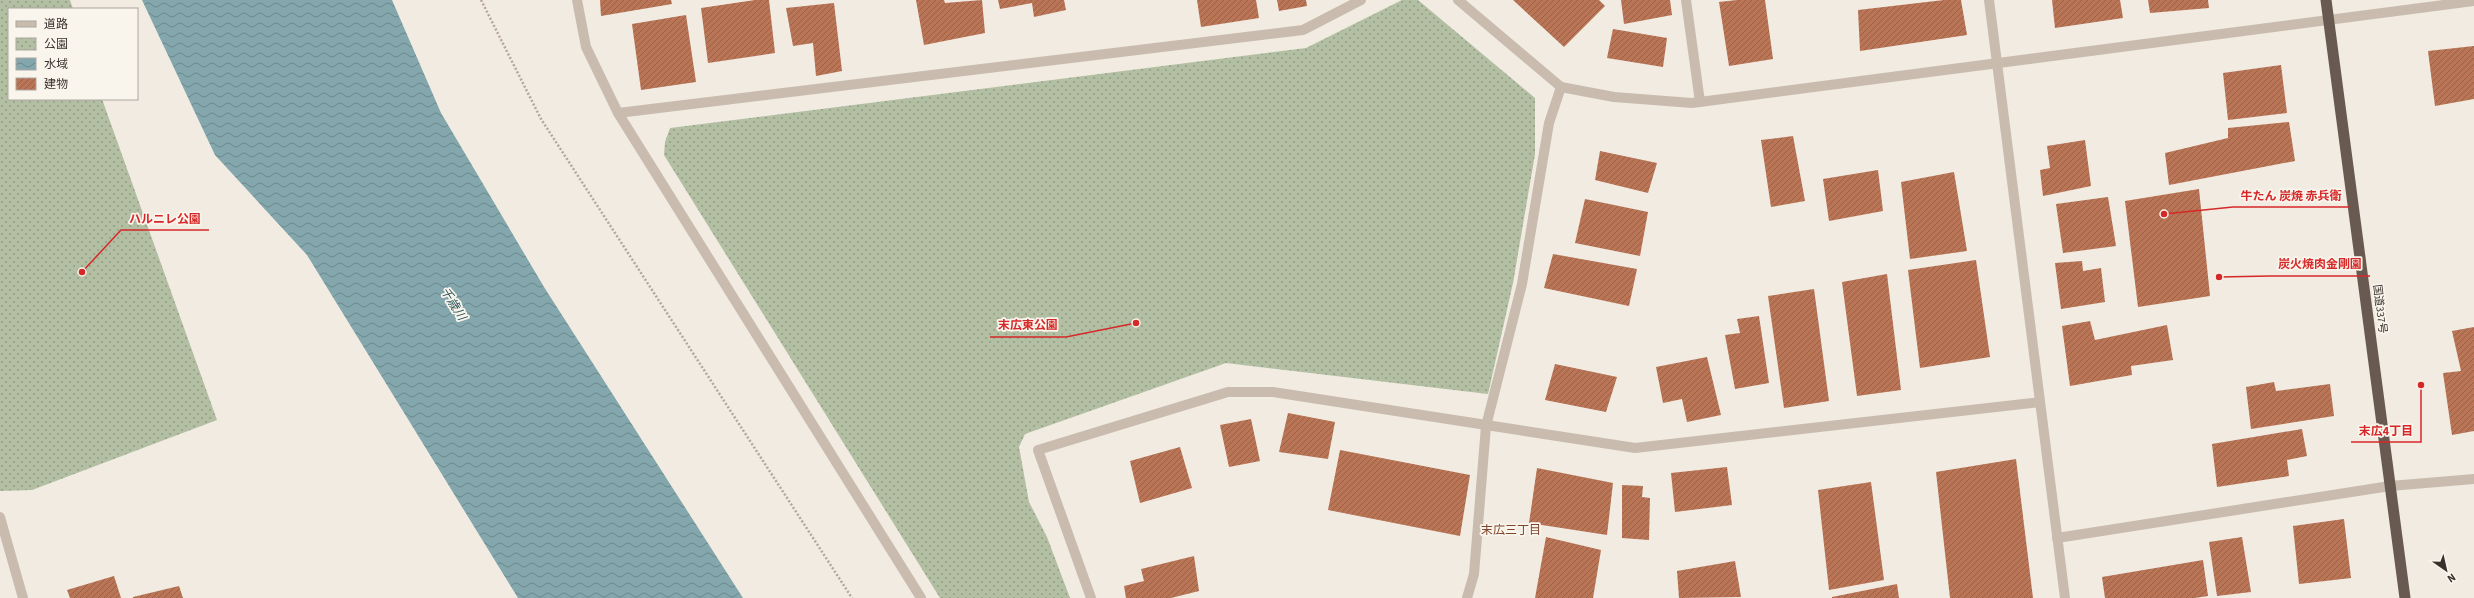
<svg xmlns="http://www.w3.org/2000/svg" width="2474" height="598" font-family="'Source Sans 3','Noto Sans JP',sans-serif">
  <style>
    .park { fill: url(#park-dots) }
    .water { fill: url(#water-waves) }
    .building { fill: url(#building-hatch) }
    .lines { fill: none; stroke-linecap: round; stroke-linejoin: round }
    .path { stroke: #b4a698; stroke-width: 2.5; stroke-dasharray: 2 2; stroke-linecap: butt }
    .minor { stroke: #c9bcae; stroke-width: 10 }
    .trunk { stroke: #685a51; stroke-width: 11 }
    .labels { text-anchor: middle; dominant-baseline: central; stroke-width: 3.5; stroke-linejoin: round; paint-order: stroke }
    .street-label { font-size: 11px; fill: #38302c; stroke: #f9f5ed }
    .water-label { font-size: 12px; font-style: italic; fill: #254f56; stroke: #f9f5ed }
    .neighbourhood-label { font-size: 12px; fill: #7f462c; stroke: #f9f5ed }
    .leader { fill: none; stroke: #d62828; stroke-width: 1.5 }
    .callout-dot { fill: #d62828; stroke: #f9f5ed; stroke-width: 1.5 }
    .callout-label { font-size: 12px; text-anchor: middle; font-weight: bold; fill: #d62828; stroke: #f9f5ed; stroke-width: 3.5; stroke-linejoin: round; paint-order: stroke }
  </style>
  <defs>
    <pattern id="park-dots" width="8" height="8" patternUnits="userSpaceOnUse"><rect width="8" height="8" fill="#b3bfa2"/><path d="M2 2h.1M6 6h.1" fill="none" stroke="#939c84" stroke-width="1.8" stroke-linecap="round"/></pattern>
    <pattern id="water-waves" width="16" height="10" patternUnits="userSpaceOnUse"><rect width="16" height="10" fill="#83a7ac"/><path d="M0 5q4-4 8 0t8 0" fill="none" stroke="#6c888c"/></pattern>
    <pattern id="building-hatch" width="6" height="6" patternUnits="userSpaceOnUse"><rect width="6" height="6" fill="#ba7556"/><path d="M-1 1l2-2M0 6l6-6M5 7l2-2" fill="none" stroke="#986047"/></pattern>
  </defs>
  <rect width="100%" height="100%" fill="#f1ebe1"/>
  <g class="park">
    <path d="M 0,0 L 70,0 L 73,9 L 9,9 L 9,99 L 102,99 L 217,420 L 32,490 L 0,491 Z"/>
    <path d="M 1402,0 L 1418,0 L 1535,98 L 1535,154 L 1513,283 L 1488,394 L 1226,363 L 1025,434 L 1019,447 L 1029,502 L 1047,537 L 1070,598 L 940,598 L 664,155 L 665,142 L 670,128 L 1306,48 Z"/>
  </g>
  <path class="water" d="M 142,0 L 392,0 L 441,113 L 544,287 L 743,598 L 518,598 L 307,255 L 215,155 Z"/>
  <g class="building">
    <path d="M 600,0 L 671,0 L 672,4 L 601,16 Z"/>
    <path d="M 755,0 L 769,0 L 775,53 L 708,63 L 701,8 Z"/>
    <path d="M 916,0 L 944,0 L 945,3 L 982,0 L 985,33 L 924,45 Z"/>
    <path d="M 998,0 L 1064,0 L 1066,10 L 1034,17 L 1032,3 L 1000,9 Z"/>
    <path d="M 1197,0 L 1256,0 L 1259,18 L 1201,27 Z"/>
    <path d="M 1277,0 L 1306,0 L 1307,6 L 1279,11 Z"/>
    <path d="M 1513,0 L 1599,0 L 1605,6 L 1564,47 Z"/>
    <path d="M 1621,0 L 1670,0 L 1672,15 L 1624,24 Z"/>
    <path d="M 1737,0 L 1765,0 L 1773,59 L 1729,66 L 1719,2 Z"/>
    <path d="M 1944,0 L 1961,0 L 1967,35 L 1860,51 L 1858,10 Z"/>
    <path d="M 2052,0 L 2120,0 L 2123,18 L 2055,28 Z"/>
    <path d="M 2148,0 L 2208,0 L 2209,8 L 2150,13 Z"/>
    <path d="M 834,3 L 842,71 L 816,76 L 813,43 L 793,46 L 786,8 Z"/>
    <path d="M 686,15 L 696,82 L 641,90 L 632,24 Z"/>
    <path d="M 1613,29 L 1667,38 L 1663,67 L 1607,58 Z"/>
    <path d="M 2474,46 L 2474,99 L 2435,106 L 2428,51 Z"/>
    <path d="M 2281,65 L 2287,113 L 2228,120 L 2223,73 Z"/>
    <path d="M 2289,122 L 2295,161 L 2169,185 L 2165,153 L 2228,138 L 2228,128 Z"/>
    <path d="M 1793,136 L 1805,201 L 1771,207 L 1761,140 Z"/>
    <path d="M 2085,140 L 2091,186 L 2043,196 L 2040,170 L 2050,168 L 2047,146 Z"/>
    <path d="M 1600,151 L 1657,163 L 1648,193 L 1595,180 Z"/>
    <path d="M 1878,170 L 1883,211 L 1829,221 L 1823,179 Z"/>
    <path d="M 1954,172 L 1967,251 L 1910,259 L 1901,182 Z"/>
    <path d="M 2199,189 L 2210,296 L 2138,307 L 2125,201 Z"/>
    <path d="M 2108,197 L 2116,246 L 2063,253 L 2056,204 Z"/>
    <path d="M 1585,199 L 1648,212 L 1640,256 L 1575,243 Z"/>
    <path d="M 1553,254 L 1637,269 L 1629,306 L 1544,288 Z"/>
    <path d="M 1976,260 L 1990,357 L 1920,368 L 1908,270 Z"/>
    <path d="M 2082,261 L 2083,271 L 2101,268 L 2105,302 L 2061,309 L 2055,263 Z"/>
    <path d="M 1887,274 L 1901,390 L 1857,396 L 1842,282 Z"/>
    <path d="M 1814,289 L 1829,401 L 1784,408 L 1768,296 Z"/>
    <path d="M 1759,316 L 1769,383 L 1735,389 L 1725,335 L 1740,333 L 1737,319 Z"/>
    <path d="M 2090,321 L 2095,340 L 2167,325 L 2173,360 L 2131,366 L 2132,375 L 2070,386 L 2062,326 Z"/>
    <path d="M 2474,327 L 2474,431 L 2452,435 L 2443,373 L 2461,371 L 2452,331 Z"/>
    <path d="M 1707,357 L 1721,415 L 1687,422 L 1682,399 L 1663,403 L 1656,367 Z"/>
    <path d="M 1555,364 L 1617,377 L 1606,412 L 1545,400 Z"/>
    <path d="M 2274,382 L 2276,391 L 2330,384 L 2334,416 L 2251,429 L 2246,387 Z"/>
    <path d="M 1288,413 L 1335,422 L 1328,459 L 1279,452 Z"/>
    <path d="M 1251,419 L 1260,461 L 1229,467 L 1220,425 Z"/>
    <path d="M 2302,429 L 2307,456 L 2287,460 L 2289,476 L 2217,487 L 2212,444 Z"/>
    <path d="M 1180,447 L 1192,488 L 1140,503 L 1130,461 Z"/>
    <path d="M 1340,450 L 1470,475 L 1460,536 L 1328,510 Z"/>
    <path d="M 2016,459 L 2033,598 L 1950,598 L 1936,472 Z"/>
    <path d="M 1727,467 L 1732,505 L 1675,512 L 1671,473 Z"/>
    <path d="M 1537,468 L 1613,483 L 1607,535 L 1529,523 Z"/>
    <path d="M 1871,482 L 1884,580 L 1829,590 L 1818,490 Z"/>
    <path d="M 1622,485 L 1643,486 L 1642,497 L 1650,498 L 1649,540 L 1622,538 Z"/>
    <path d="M 2344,519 L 2351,578 L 2299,584 L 2293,526 Z"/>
    <path d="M 1546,537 L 1601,550 L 1593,598 L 1535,598 Z"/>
    <path d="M 2242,537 L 2251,592 L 2217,596 L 2209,542 Z"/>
    <path d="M 1194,556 L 1199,591 L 1171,598 L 1126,598 L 1124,586 L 1144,581 L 1141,569 Z"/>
    <path d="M 2203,560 L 2208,596 L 2195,598 L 2105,598 L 2102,577 Z"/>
    <path d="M 1735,561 L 1741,597 L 1679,598 L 1677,571 Z"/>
    <path d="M 114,576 L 121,598 L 70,598 L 67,590 Z"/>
    <path d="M 1897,584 L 1899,598 L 1832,598 L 1832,597 Z"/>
    <path d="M 179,586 L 183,598 L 133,598 L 133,597 Z"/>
  </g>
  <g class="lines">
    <path class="path" d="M 481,0 L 541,119 L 852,598"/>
    <g class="minor">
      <path d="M 577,0 L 586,47 L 618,113 L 921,598"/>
      <path d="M 1458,0 L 1561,87 L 1614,97 L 1692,103 L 2474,1"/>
      <path d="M 1686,0 L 1700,102"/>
      <path d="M 1989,0 L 2065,598"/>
      <path d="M 618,113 L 1303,30 L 1361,0"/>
      <path d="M 0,517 L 23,598"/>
      <path d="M 2057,538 L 2390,486 L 2474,479"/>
      <path d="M 1091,598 L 1038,450 L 1228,392 L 1273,392 L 1635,448 L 2040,402"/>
      <path d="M 1467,598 L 1474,574 L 1486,426 L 1522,284 L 1549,123 L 1561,87"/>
    </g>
    <path class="trunk" d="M 2326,0 L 2405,598"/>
  </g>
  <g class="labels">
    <g class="street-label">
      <text transform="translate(2380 309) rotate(83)">国道337号</text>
    </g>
    <g class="water-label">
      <text transform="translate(453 304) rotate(58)">千歳川</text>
    </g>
    <g class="neighbourhood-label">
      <text x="1511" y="530">末広三丁目</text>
    </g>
  </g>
  <path class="leader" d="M2164 214L2233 207H2350M82 272L121 230H209M2219 277L2270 276H2370M1136 323L1066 337H990M2421 385L2421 442H2351"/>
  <g class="callout-dot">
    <circle cx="2164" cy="214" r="4"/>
    <circle cx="82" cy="272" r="4"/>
    <circle cx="2219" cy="277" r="4"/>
    <circle cx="1136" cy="323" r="4"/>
    <circle cx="2421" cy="385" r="4"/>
  </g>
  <g class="callout-label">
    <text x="2291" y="200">牛たん 炭焼 赤兵衛</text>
    <text x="165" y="223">ハルニレ公園</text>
    <text x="2320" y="268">炭火焼肉金剛園</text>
    <text x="1028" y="329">末広東公園</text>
    <text x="2386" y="435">末広4丁目</text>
  </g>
  <rect x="8" y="8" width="130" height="92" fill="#f9f5ed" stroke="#aca6a0"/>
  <rect x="16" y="21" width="20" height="6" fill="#c9bcae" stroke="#aca6a0"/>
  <text x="44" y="28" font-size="12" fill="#38302c">道路</text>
  <rect x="16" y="38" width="20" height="12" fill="url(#park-dots)" stroke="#aca6a0"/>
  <text x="44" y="48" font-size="12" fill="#38302c">公園</text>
  <rect x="16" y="58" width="20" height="12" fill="url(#water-waves)" stroke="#aca6a0"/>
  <text x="44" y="68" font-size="12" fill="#38302c">水域</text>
  <rect x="16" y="78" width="20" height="12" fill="url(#building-hatch)" stroke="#aca6a0"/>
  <text x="44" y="88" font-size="12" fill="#38302c">建物</text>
  <g transform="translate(2446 570) rotate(146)" stroke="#f9f5ed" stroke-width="3" paint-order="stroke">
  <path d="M0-3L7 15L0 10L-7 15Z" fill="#38302c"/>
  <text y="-6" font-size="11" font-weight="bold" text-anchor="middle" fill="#38302c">N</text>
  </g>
</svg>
